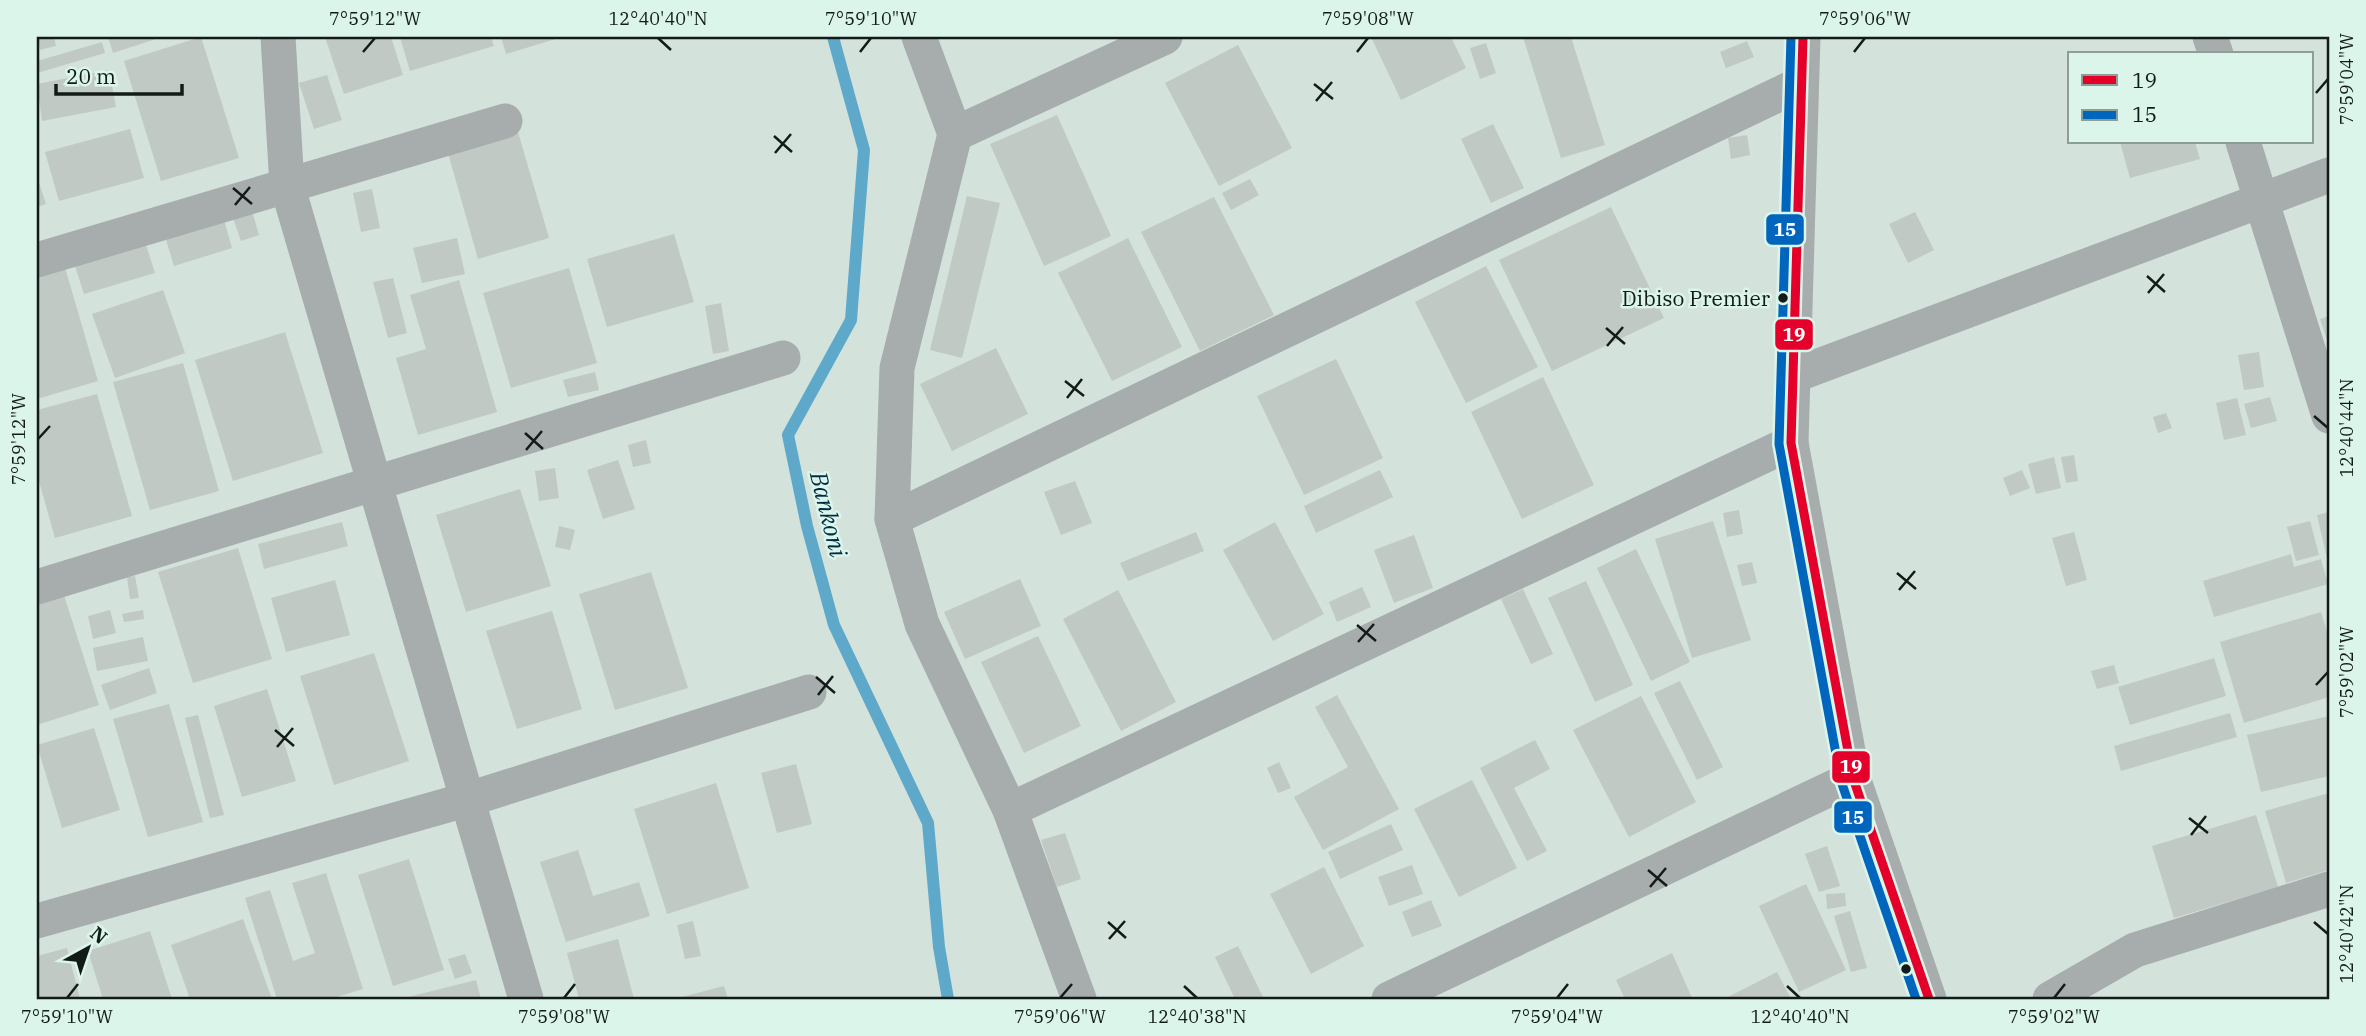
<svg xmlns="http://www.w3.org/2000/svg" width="2366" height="1036" font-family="'IBM Plex Serif',serif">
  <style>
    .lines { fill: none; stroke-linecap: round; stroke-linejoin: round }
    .stream { stroke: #5ea9ca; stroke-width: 12 }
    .building { fill: #c0c9c3 }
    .minor { stroke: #a7acac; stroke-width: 35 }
    .bus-1-casing { stroke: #dbf5eb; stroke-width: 14 }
    .bus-2-casing { stroke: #dbf5eb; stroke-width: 14 }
    .bus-1 { stroke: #e4002b; stroke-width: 9 }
    .bus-2 { stroke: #0065bd; stroke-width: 9 }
    .ticks { fill: none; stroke: #121b18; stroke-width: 2.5 }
    .bus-dot { fill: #121b18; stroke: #dbf5eb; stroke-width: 2.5 }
    .labels { text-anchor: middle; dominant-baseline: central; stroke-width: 5; stroke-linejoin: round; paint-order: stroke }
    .bus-label { font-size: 21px; fill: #121b18; stroke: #dbf5eb; text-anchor: end }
    .water-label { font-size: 24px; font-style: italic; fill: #012d42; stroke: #dbf5eb }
    .line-badge { stroke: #dbf5eb; stroke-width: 2.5 }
    .badge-label { font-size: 19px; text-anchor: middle; font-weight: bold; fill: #fff }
    .neatline { fill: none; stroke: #121b18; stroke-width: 2.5 }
    .ticks-label { font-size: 18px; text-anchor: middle; fill: #121b18 }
  </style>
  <rect width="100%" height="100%" fill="#d4e2dc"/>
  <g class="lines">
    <path class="stream" d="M 833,37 L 864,150 L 851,320 L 788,435 L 807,526 L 834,625 L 928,823 L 939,947 L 948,999"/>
  </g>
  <g class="building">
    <path d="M 38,37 L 54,37 L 56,46 L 40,50 Z"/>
    <path d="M 108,37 L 162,37 L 113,53 Z"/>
    <path d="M 201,37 L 239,158 L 161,181 L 124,61 Z"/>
    <path d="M 325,37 L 391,37 L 403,75 L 344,94 Z"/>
    <path d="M 400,37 L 491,37 L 494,46 L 410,71 Z"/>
    <path d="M 501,37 L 562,37 L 506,54 Z"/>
    <path d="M 1371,37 L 1451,37 L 1466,68 L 1401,100 Z"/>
    <path d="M 1523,37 L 1571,37 L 1605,145 L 1561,158 Z"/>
    <path d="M 1747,41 L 1754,57 L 1726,68 L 1720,52 Z"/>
    <path d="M 102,42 L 105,53 L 37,73 L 37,61 Z"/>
    <path d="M 1486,43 L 1496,73 L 1480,79 L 1470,48 Z"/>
    <path d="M 1238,45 L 1292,148 L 1219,186 L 1165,83 Z"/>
    <path d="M 109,70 L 116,107 L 42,121 L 37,84 Z"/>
    <path d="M 327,75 L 342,120 L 314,129 L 299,83 Z"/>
    <path d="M 1057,115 L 1111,236 L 1044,266 L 990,144 Z"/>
    <path d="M 1493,124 L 1524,188 L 1491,203 L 1461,139 Z"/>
    <path d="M 130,129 L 144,178 L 59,201 L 45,152 Z"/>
    <path d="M 518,132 L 549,238 L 478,259 L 448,153 Z"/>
    <path d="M 1747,135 L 1750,155 L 1731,159 L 1728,138 Z"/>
    <path d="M 2120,142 L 2195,142 L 2200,159 L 2130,178 Z"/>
    <path d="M 37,177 L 46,204 L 37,207 Z"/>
    <path d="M 1250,179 L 1259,195 L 1231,210 L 1222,193 Z"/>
    <path d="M 372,189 L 380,228 L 361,232 L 353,193 Z"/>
    <path d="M 967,196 L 1000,203 L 962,358 L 930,350 Z"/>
    <path d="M 1214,197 L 1274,315 L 1200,351 L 1141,232 Z"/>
    <path d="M 1611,207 L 1664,318 L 1552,371 L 1499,260 Z"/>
    <path d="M 252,211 L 259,235 L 241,241 L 233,218 Z"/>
    <path d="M 1915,212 L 1934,250 L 1908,263 L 1889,224 Z"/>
    <path d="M 222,213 L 232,248 L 174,266 L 163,230 Z"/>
    <path d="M 674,234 L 694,302 L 607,327 L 587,259 Z"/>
    <path d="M 457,238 L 465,274 L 422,283 L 413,248 Z"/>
    <path d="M 1128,238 L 1182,347 L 1112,381 L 1058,273 Z"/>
    <path d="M 146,245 L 155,273 L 84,294 L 75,266 Z"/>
    <path d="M 64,264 L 98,381 L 37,399 L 37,272 Z"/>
    <path d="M 1486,266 L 1538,367 L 1466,403 L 1415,302 Z"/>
    <path d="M 569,268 L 597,363 L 511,388 L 483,293 Z"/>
    <path d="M 393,278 L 407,333 L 388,338 L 373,282 Z"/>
    <path d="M 459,280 L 497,412 L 418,435 L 396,358 L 426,349 L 410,295 Z"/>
    <path d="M 163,290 L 185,353 L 115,378 L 92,314 Z"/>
    <path d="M 721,303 L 729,351 L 713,354 L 705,306 Z"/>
    <path d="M 2329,316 L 2329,346 L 2320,319 Z"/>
    <path d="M 285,332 L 323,453 L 233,481 L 195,360 Z"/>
    <path d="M 996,348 L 1028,414 L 952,451 L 920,384 Z"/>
    <path d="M 2259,352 L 2264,387 L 2244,390 L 2238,355 Z"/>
    <path d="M 1336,359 L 1383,458 L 1304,495 L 1257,396 Z"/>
    <path d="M 183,363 L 219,491 L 150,510 L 113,382 Z"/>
    <path d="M 595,372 L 599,390 L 568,397 L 563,380 Z"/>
    <path d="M 1543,377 L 1594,485 L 1522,519 L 1471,412 Z"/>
    <path d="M 97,394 L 132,516 L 55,538 L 37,474 L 37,410 Z"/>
    <path d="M 2270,397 L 2277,421 L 2251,428 L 2244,404 Z"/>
    <path d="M 2237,398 L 2246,435 L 2224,440 L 2216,403 Z"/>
    <path d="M 2166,413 L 2172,428 L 2158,433 L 2153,417 Z"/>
    <path d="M 646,440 L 651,463 L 633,467 L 628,445 Z"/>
    <path d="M 2074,455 L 2078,481 L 2066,483 L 2061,457 Z"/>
    <path d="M 2054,457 L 2061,488 L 2036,494 L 2028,464 Z"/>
    <path d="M 618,460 L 635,509 L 603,519 L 587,470 Z"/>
    <path d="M 555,468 L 559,498 L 539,501 L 535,471 Z"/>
    <path d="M 1380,470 L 1393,497 L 1316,533 L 1304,506 Z"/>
    <path d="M 2022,470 L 2030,488 L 2010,496 L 2003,478 Z"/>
    <path d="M 1075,481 L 1092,523 L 1061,535 L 1044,492 Z"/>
    <path d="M 520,489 L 551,586 L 466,612 L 436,515 Z"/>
    <path d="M 1739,510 L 1743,534 L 1727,537 L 1723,513 Z"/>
    <path d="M 2329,512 L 2329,563 L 2328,563 L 2317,515 Z"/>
    <path d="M 1713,521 L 1751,640 L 1692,658 L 1655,539 Z"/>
    <path d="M 2310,521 L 2319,555 L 2296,561 L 2287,527 Z"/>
    <path d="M 342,522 L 348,546 L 264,569 L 258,544 Z"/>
    <path d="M 1275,522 L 1324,614 L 1273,641 L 1223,550 Z"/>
    <path d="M 559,526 L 575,530 L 570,550 L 555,547 Z"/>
    <path d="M 1196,532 L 1204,551 L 1128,581 L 1120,563 Z"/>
    <path d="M 2074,532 L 2087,580 L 2066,586 L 2052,538 Z"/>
    <path d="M 1414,535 L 1433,588 L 1394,603 L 1374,550 Z"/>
    <path d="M 238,548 L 272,659 L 193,683 L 158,572 Z"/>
    <path d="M 1636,549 L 1690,662 L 1651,681 L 1597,568 Z"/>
    <path d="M 2291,554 L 2294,567 L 2321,559 L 2328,584 L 2214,617 L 2203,581 Z"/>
    <path d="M 1752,562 L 1757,583 L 1742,586 L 1737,565 Z"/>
    <path d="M 651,572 L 688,688 L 615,710 L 579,594 Z"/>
    <path d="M 135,576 L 139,598 L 130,599 L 127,577 Z"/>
    <path d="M 1020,579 L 1041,626 L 965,659 L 944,612 Z"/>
    <path d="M 335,580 L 350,635 L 286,652 L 271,598 Z"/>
    <path d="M 1586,581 L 1633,685 L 1595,702 L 1548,598 Z"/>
    <path d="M 1362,587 L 1371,607 L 1337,622 L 1329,602 Z"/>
    <path d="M 62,589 L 99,705 L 37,725 L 37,597 Z"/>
    <path d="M 1523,589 L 1553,654 L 1531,664 L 1501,599 Z"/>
    <path d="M 1118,590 L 1176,702 L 1121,731 L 1063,619 Z"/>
    <path d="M 110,610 L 116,633 L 93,639 L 88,616 Z"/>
    <path d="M 143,610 L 144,619 L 124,622 L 122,614 Z"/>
    <path d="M 552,611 L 582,709 L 517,729 L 486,631 Z"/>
    <path d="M 2321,612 L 2329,638 L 2329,697 L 2244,723 L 2220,642 Z"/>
    <path d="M 1038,636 L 1081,726 L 1024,753 L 981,662 Z"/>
    <path d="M 143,637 L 148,661 L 97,671 L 93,648 Z"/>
    <path d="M 374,653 L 409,761 L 334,785 L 300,676 Z"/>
    <path d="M 2214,658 L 2226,696 L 2130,725 L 2118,687 Z"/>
    <path d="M 2114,665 L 2119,683 L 2097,689 L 2091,671 Z"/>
    <path d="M 149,668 L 157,693 L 110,710 L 101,685 Z"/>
    <path d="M 1680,681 L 1723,767 L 1697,780 L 1654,693 Z"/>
    <path d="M 267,689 L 296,781 L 242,797 L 214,706 Z"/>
    <path d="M 1337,695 L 1399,809 L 1323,850 L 1294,797 L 1348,767 L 1315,707 Z"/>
    <path d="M 1641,696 L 1696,802 L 1629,837 L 1573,730 Z"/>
    <path d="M 169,704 L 203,822 L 148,837 L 113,719 Z"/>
    <path d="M 2230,713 L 2237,737 L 2121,771 L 2114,746 Z"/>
    <path d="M 198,715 L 224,815 L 210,818 L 185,718 Z"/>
    <path d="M 2329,716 L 2329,776 L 2261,792 L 2247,735 Z"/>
    <path d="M 94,728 L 120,810 L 62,828 L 37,745 Z"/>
    <path d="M 1535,740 L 1550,769 L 1514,788 L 1547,851 L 1527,861 L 1480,768 Z"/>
    <path d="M 1279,762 L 1291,788 L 1278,793 L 1267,768 Z"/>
    <path d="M 796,764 L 812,824 L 777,833 L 761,773 Z"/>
    <path d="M 1472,780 L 1517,868 L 1459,897 L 1414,809 Z"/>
    <path d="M 716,783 L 749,888 L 667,914 L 634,809 Z"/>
    <path d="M 2329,793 L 2329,870 L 2286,883 L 2265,811 Z"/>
    <path d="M 2256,815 L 2278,887 L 2174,918 L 2152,846 Z"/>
    <path d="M 1391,824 L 1403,850 L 1340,879 L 1328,852 Z"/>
    <path d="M 1065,833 L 1081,879 L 1057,887 L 1041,840 Z"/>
    <path d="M 1827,846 L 1840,886 L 1819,892 L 1805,854 Z"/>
    <path d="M 578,850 L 593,896 L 639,882 L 650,916 L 566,942 L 540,862 Z"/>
    <path d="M 409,859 L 444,970 L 393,986 L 358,875 Z"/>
    <path d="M 1412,865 L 1423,894 L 1389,906 L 1378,877 Z"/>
    <path d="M 1324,867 L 1364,946 L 1311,974 L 1270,894 Z"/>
    <path d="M 326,873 L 363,989 L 330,999 L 277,999 L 245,898 L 270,890 L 293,961 L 315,953 L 292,883 Z"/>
    <path d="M 1806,884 L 1846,970 L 1799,992 L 1759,906 Z"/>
    <path d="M 1845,893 L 1846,906 L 1827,909 L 1826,894 Z"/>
    <path d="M 1431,900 L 1442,926 L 1412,937 L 1402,912 Z"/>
    <path d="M 1850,911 L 1867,968 L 1851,972 L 1834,916 Z"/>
    <path d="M 243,919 L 272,999 L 190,999 L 171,945 Z"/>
    <path d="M 693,921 L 701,956 L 685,959 L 677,925 Z"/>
    <path d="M 150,931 L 172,999 L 103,999 L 88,951 Z"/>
    <path d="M 618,939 L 634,999 L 579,999 L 567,953 Z"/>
    <path d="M 1238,946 L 1264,999 L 1235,999 L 1215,957 Z"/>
    <path d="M 67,948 L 80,999 L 37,999 L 37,956 Z"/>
    <path d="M 1672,953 L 1692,998 L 1625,999 L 1616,980 Z"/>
    <path d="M 465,954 L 472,973 L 455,979 L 448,959 Z"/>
    <path d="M 1777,972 L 1791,999 L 1724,999 Z"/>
    <path d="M 476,980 L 481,999 L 404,999 L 404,998 Z"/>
    <path d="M 724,986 L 728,999 L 678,999 L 678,998 Z"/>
  </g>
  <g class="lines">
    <g class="minor">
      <path d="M 278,37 L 287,185 L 526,999"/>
      <path d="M 919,37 L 955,134 L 897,368 L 892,519 L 922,624 L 1010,810 L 1079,999"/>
      <path d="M 1803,37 L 1791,443 L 1853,778 L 1929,999"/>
      <path d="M 2210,37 L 2216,54"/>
      <path d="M 955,134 L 1165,37"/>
      <path d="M 2243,142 L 2329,416"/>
      <path d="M 37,260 L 505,121"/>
      <path d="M 1795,375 L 2329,175"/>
      <path d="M 892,519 L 1800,84"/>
      <path d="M 37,587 L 783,358"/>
      <path d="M 1010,810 L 1791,443"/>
      <path d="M 37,921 L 469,799 L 809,692"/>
      <path d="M 1389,999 L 1853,778"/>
      <path d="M 2050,999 L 2135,950 L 2329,889"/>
    </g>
    <g class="bus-1-casing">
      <path id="bus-1" d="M 1803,37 L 1791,443 L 1853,778 L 1929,999"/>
    </g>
    <g class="bus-2-casing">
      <path id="bus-2" d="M 1791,37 L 1779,444 L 1841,781 L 1916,999"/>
    </g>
    <use href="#bus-1" class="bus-1"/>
    <use href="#bus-2" class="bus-2"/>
  </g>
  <path class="ticks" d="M 658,38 L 671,50M 363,52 L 375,38M 860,52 L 871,38M 1357,52 L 1368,38M 1854,52 L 1865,38M 1314,84 L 1333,99M 2316,93 L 2328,79M 1316,101 L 1332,82M 774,136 L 792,152M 775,153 L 791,134M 233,188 L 252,204M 235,205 L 250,187M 2147,276 L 2165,292M 2148,293 L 2164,274M 1606,328 L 1625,344M 1607,346 L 1623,327M 1065,381 L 1084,396M 1067,398 L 1082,379M 2314,416 L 2328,428M 525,433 L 543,449M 38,439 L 50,426M 526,450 L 542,431M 1897,573 L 1916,589M 1899,590 L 1915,571M 1357,625 L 1376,641M 1358,642 L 1374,624M 816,677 L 835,693M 2316,685 L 2328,672M 818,695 L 833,676M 275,730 L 294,746M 277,747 L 293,728M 2189,818 L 2208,833M 2191,835 L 2206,816M 1648,870 L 1667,886M 1650,887 L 1666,868M 1108,922 L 1126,938M 2314,922 L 2328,934M 1109,939 L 1125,921M 1184,986 L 1197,998M 1787,986 L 1800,998M 67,998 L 78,984M 564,998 L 575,984M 1060,998 L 1072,984M 1557,998 L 1568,984M 2054,998 L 2065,984"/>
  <g class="bus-dot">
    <circle cx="1783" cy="298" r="6"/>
    <circle cx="1906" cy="969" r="6"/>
  </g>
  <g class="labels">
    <g class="bus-label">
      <text x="1770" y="298">Dibiso Premier</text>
    </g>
    <g class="water-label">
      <text transform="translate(829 514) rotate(76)">Bankoni</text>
    </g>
  </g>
  <g class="line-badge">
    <rect x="1765" y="213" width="40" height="33" rx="7" fill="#0065bd"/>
    <rect x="1774" y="318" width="40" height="33" rx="7" fill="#e4002b"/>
    <rect x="1831" y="750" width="40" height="34" rx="7" fill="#e4002b"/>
    <rect x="1833" y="800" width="40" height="34" rx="7" fill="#0065bd"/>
  </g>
  <g class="badge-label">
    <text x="1785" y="236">15</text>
    <text x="1794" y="341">19</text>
    <text x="1851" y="773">19</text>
    <text x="1853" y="824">15</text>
  </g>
  <rect width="2366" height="1036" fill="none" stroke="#dbf5eb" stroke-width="77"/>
  <rect x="2068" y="52" width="245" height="91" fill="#dbf5eb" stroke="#8b9e97" stroke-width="2"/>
  <rect x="2082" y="75" width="35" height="10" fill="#e4002b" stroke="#8b9e97" stroke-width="2"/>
  <text x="2132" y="88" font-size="21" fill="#121b18">19</text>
  <rect x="2082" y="110" width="35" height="10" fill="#0065bd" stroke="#8b9e97" stroke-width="2"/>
  <text x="2132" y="122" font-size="21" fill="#121b18">15</text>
  <g transform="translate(88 948) rotate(40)" stroke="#dbf5eb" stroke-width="5" paint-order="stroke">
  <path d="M0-5L12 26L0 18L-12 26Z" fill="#121b18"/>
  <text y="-10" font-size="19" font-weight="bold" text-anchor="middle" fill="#121b18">N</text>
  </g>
  <path d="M56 84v10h126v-10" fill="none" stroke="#121b18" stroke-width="3.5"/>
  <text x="66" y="84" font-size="21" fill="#121b18" stroke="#dbf5eb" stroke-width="5" paint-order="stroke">20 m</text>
  <rect x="38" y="38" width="2290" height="960" class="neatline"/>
  <g class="ticks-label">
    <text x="375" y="25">7°59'12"W</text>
    <text x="658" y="25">12°40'40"N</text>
    <text x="871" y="25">7°59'10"W</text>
    <text x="1368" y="25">7°59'08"W</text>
    <text x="1865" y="25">7°59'06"W</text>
    <text transform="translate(2347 79) rotate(-90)" y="6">7°59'04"W</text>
    <text transform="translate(2347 428) rotate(-90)" y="6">12°40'44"N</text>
    <text transform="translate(19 439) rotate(-90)" y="6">7°59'12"W</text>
    <text transform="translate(2347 672) rotate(-90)" y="6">7°59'02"W</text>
    <text transform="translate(2347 934) rotate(-90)" y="6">12°40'42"N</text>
    <text x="67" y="1023">7°59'10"W</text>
    <text x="564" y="1023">7°59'08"W</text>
    <text x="1060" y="1023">7°59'06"W</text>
    <text x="1197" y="1023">12°40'38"N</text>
    <text x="1557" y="1023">7°59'04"W</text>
    <text x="1800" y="1023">12°40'40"N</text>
    <text x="2054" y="1023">7°59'02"W</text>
  </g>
</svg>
